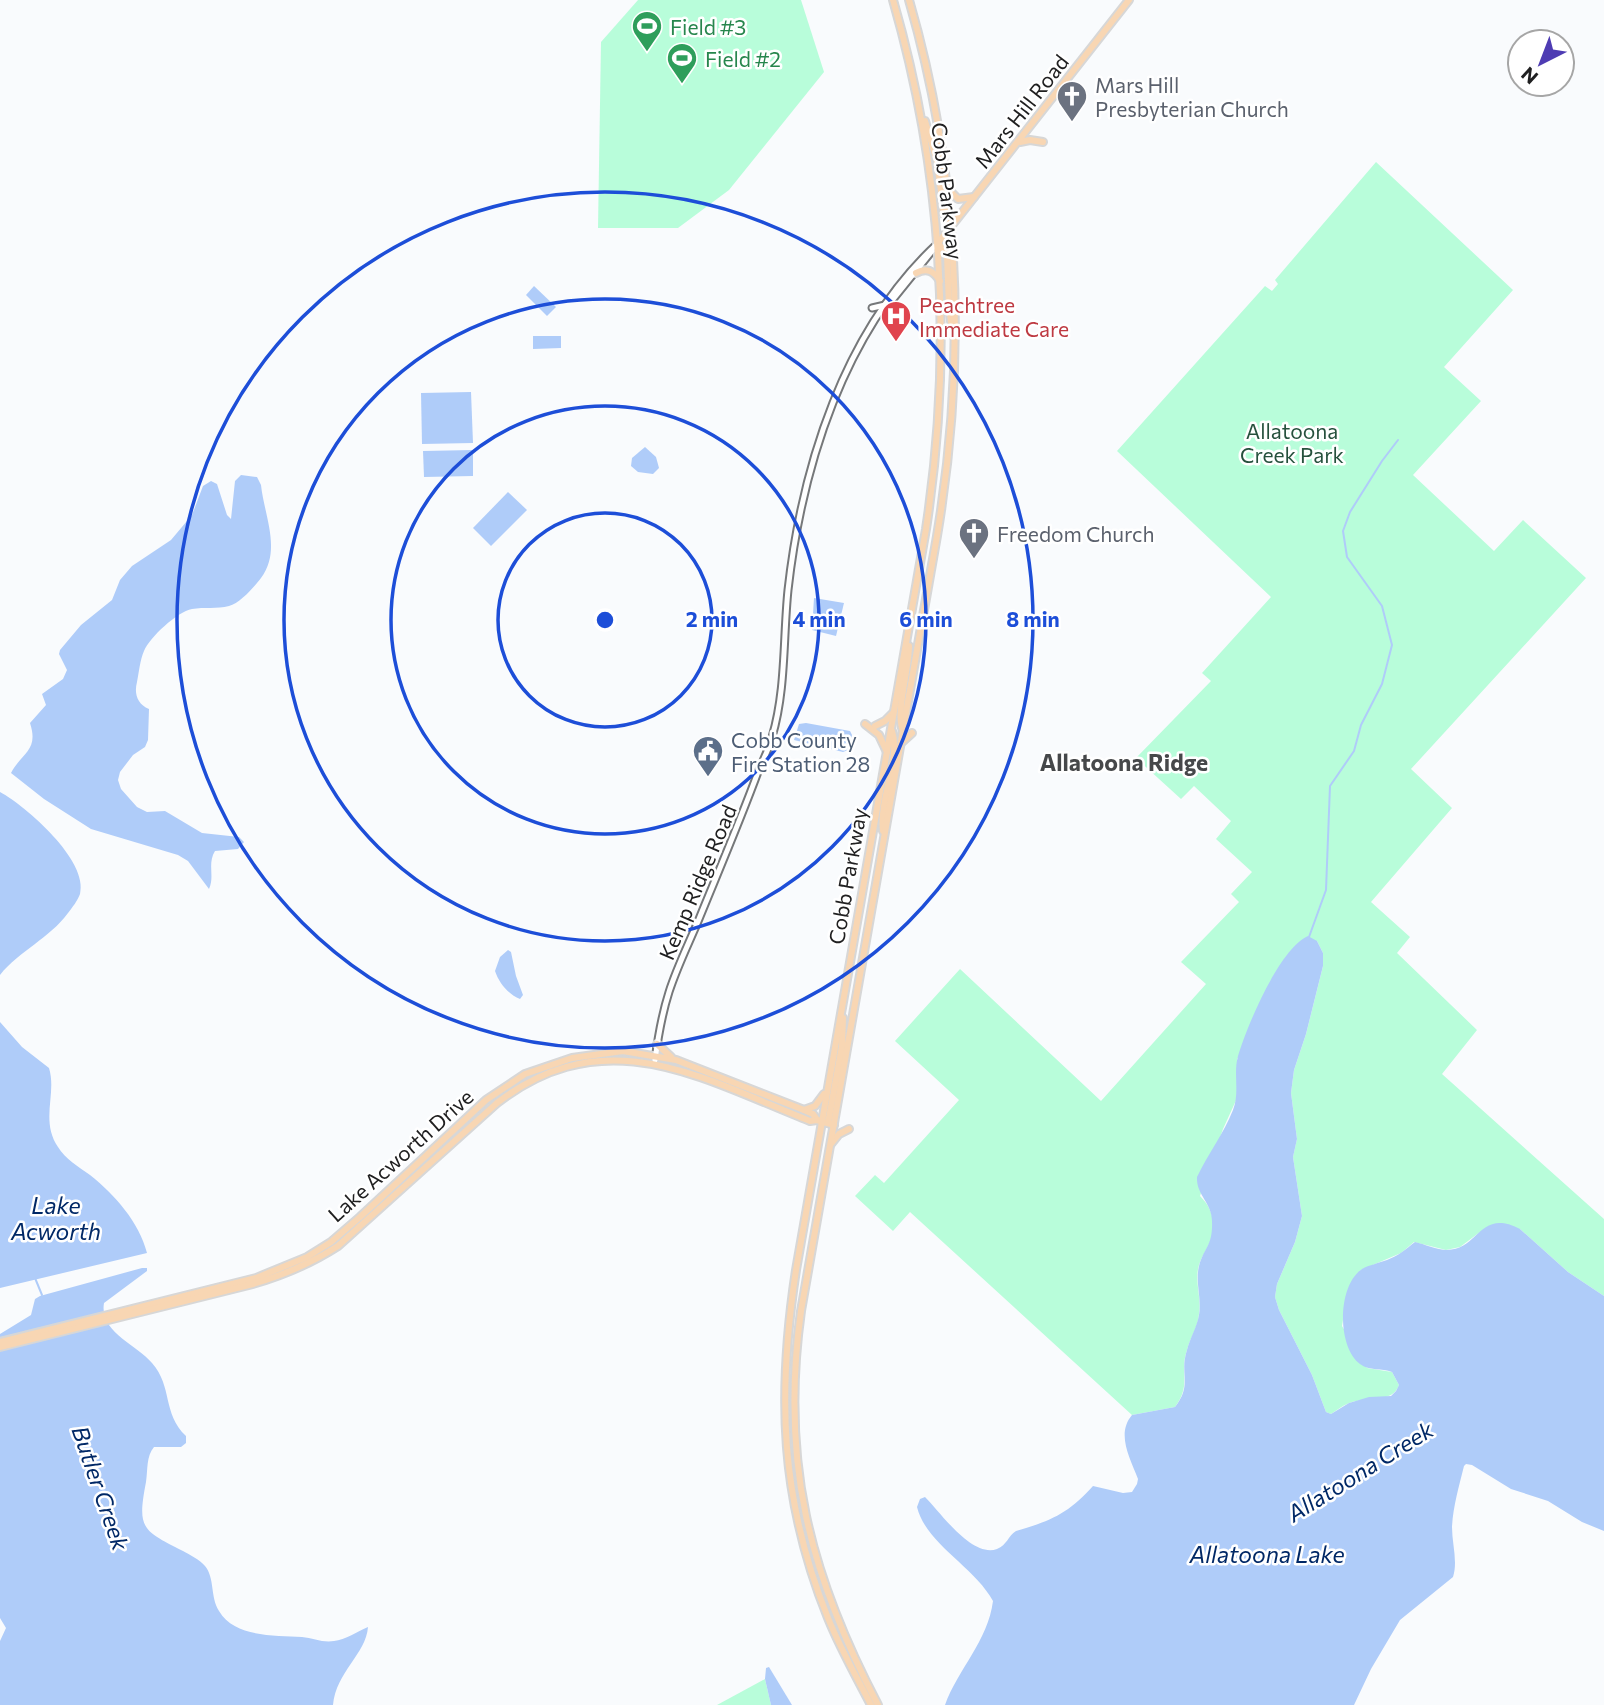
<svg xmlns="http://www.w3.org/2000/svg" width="1604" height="1705" font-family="Commissioner,sans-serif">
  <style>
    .green { fill: #b8fdda }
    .water { fill: #afccf9 }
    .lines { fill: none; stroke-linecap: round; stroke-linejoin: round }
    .stream { stroke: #afccf9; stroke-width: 2 }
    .tertiary-casing { stroke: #76787a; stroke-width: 9 }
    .primary-casing { stroke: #d7d7d7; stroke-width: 10 }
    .tertiary { stroke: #fff; stroke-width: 5 }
    .primary { stroke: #f8d6b3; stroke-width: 6 }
    .ring { fill: none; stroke: #1d4ed8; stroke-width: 3.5 }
    .labels { text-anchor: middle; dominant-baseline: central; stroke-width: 5; stroke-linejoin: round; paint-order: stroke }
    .leisure-label { font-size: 21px; fill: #27864d; stroke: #fff; text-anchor: start }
    .worship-label { font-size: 21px; fill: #5b616d; stroke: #fff; text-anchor: start }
    .street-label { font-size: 21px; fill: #202021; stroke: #fff }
    .health-label { font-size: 21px; fill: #be3a42; stroke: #fff; text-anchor: start }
    .park-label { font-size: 21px; fill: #26513d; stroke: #fff }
    .service-label { font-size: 21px; fill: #4e5e75; stroke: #fff; text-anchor: start }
    .neighbourhood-label { font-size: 23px; font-weight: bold; fill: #46484a; stroke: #fff }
    .water-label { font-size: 23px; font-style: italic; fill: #002866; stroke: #fff }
    .centre { fill: #1d4ed8; stroke: #fff; stroke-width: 3.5 }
    .ring-label { font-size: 21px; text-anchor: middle; font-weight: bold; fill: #1d4ed8; stroke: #fff; stroke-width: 5; stroke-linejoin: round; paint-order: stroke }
  </style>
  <rect width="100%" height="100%" fill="#f9fbfd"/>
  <g class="green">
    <path d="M 638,0 L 801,0 L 824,72 L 729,190 L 678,228 L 598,228 L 601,42 Z"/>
    <path d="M 1376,162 L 1513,290 L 1444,367 L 1481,401 L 1413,475 L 1494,551 L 1523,520 L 1586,578 L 1411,769 L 1452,808 L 1371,902 L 1410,937 L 1397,953 L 1477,1030 L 1442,1074 L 1604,1219 L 1604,1296 L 1568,1272 L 1520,1229 L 1480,1232 L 1460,1247 L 1446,1250 L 1414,1242 L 1401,1253 L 1361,1270 L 1348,1289 L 1342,1326 L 1367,1368 L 1392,1372 L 1399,1385 C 1393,1403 1367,1398 1352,1402 C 1345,1404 1337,1410 1331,1414 L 1326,1412 L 1312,1375 L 1279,1310 L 1275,1297 L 1277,1284 L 1295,1242 L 1302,1216 L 1293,1157 L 1297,1139 L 1291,1093 L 1294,1070 L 1306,1034 L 1323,966 L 1323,953 L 1317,941 L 1237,1059 L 1238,1096 L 1223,1129 L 1200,1196 C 1210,1206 1214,1216 1213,1230 C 1212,1244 1203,1252 1199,1265 C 1194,1281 1202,1298 1199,1314 C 1198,1327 1190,1338 1187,1350 C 1179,1373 1192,1384 1175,1407 L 1132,1415 L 910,1212 L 893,1231 L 855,1196 L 875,1175 L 884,1183 L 959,1100 L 895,1041 L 960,969 L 1101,1101 L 1206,984 L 1181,962 L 1239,902 L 1231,894 L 1252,872 L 1216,839 L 1231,821 L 1194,786 L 1181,799 L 1136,758 L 1211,681 L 1202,673 L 1271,597 L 1117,451 L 1265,286 L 1272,291 L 1278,284 L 1275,280 Z"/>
    <path d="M 765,1679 L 771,1705 L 717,1705 Z"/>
  </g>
  <g class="water">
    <path d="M 534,286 L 556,307 L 547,316 L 526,295 Z"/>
    <path d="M 533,336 L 561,336 L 561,348 L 533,349 Z"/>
    <path d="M 471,392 L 473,443 L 422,444 L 421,393 Z"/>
    <path d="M 645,447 L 656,457 L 659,468 L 653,474 L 638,472 L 631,466 L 632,458 Z"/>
    <path d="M 473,450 L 473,476 L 424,477 L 423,451 Z"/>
    <path d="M 241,475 L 257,477 L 261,485 C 264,515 282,550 261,578 C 254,587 240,603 229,606 C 217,609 204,607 192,609 C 177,612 150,637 144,651 C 140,660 139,672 137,682 C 134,693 137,704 149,709 L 148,740 L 145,747 L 133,755 L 120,772 L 118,780 L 121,789 L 137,807 L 147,812 L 165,811 L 202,833 L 239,837 L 244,842 L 238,849 L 215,851 C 207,864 215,876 209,889 L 188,861 L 178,855 L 91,829 L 44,799 L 11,773 C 22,752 39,751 30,723 L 46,705 L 42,694 L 63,679 L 67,670 L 59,654 L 60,650 L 81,625 L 112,600 L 120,580 L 132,566 L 171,540 L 192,515 L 203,486 L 211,481 L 217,484 L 227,515 L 231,519 L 235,481 Z"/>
    <path d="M 508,492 L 527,510 L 491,546 L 473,528 Z"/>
    <path d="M 814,598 L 844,603 L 836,636 L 812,630 Z"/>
    <path d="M 806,723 L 850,731 L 852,735 L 848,750 L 843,752 L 794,740 L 799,724 Z"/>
    <path d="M 0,792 C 26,806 89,861 80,894 C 78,900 72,908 68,913 C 50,938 19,951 0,975 Z"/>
    <path d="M 1308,936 L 1317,941 L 1323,953 L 1323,966 L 1306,1034 L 1294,1070 L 1291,1093 L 1297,1139 L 1293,1157 L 1302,1216 L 1295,1242 L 1277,1284 L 1275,1297 L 1279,1310 L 1312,1375 L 1326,1412 L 1331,1414 L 1349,1403 L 1369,1397 L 1391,1396 L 1396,1391 L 1399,1385 L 1392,1372 C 1382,1368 1369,1371 1360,1364 C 1337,1347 1337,1286 1362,1269 C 1369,1265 1379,1263 1387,1260 C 1398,1256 1406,1249 1415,1242 C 1424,1244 1437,1250 1447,1250 C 1479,1250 1479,1208 1520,1229 L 1568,1272 L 1604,1296 L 1604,1531 L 1582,1522 L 1548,1501 L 1511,1489 L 1472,1465 L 1466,1464 L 1464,1466 C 1459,1486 1453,1507 1452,1527 C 1452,1544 1458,1561 1453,1577 L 1400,1620 L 1371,1669 L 1354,1705 L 945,1705 C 958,1669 988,1641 993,1601 C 974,1566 926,1544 917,1507 L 920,1499 L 925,1497 C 941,1513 972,1558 997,1549 C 1007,1545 1008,1536 1016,1531 C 1051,1521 1069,1513 1093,1486 L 1123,1493 L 1132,1492 L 1137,1484 L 1138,1479 C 1130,1458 1116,1434 1132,1415 L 1175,1407 C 1193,1384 1179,1374 1187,1350 C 1190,1338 1197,1327 1199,1315 C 1202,1299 1195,1282 1199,1266 C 1204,1247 1213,1246 1212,1221 C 1212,1203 1196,1195 1197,1177 C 1208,1154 1224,1133 1233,1110 C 1240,1092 1233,1074 1238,1056 C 1247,1026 1279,949 1308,936 Z"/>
    <path d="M 508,950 L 511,952 L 516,976 L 523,995 L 520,999 C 508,994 499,983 495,971 L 500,957 Z"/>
    <path d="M 0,1022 L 22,1047 L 49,1068 C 57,1094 40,1120 58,1147 C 65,1159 79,1167 90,1175 C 115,1195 139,1222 147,1253 L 0,1288 Z"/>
    <path d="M 142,1268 L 147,1268 L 147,1271 L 104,1303 C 99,1332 136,1344 152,1363 C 173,1387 162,1413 186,1436 L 186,1443 L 181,1447 L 154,1447 C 146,1457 148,1469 146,1482 C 137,1529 142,1530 183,1551 C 190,1555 199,1559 205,1566 C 215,1578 210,1597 219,1611 C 235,1638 275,1635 302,1637 C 313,1638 323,1643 334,1641 C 345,1640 358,1631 368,1627 C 366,1654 336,1672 333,1705 L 0,1705 L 0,1641 L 6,1628 L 0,1618 L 0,1334 L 31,1315 L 35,1299 L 40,1296 Z"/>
    <path d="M 769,1667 L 792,1705 L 771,1705 L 765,1679 L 766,1668 Z"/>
  </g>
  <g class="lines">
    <g class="stream">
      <path d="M 1309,937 L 1326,890 L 1330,786 L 1354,751 L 1361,725 L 1382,684 L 1392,645 L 1382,606 L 1347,557 L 1343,531 L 1350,512 L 1382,461 L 1398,440"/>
      <path d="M 35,1278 L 42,1295"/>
    </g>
    <g class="tertiary-casing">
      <g id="tertiary">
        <path d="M 872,308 L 885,305"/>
        <path d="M 886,308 L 932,251"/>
        <path d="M 655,1060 C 658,1037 662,1014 669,992 C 677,967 689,943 699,919 C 719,870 740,821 758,772 C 763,760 769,749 772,737 C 786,690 783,639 788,590 C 802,466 844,330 938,243"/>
      </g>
    </g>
    <g class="primary-casing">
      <g id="primary">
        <path d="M 925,121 L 937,161 L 944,214 L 951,225"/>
        <path d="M 1020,142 L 1030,140 L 1043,142"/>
        <path d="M 948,189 L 958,199 L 974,197"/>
        <path d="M 938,243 L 1129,0"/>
        <path d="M 938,243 L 947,255 L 949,307 L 953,335"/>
        <path d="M 916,273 C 927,267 934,271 940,281"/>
        <path d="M 865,724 L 879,735 L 887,752"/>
        <path d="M 875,726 L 885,721 L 893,713"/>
        <path d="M 903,731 C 895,713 909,669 909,646"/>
        <path d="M 902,742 L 912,733"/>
        <path d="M 883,831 C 879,800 901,757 892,731"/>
        <path d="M 657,1044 L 671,1057"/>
        <path d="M 804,1110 L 815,1106 L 824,1094"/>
        <path d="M 828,1123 L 842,1046 L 843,1018"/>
        <path d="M 831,1144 L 839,1134 L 849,1129"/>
        <path d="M 0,1342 L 256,1278 L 307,1257 L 331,1242 L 360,1217 L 486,1100 L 525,1074 L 572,1058 L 623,1051 L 676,1060 L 804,1110 L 813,1114 L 817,1120"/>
        <path d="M 0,1347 L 249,1285 C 282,1276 310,1264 338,1246 L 497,1103 C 606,1019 701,1078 810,1121 L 817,1120 L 834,1125"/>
        <path d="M 871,1705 C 856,1676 840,1648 828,1618 C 780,1499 777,1395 796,1270 L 926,529 C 953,351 943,173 893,0"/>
        <path d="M 878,1705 C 809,1574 780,1460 801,1311 L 937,536 C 967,356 960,176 909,0"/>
      </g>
    </g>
    <use href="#tertiary" class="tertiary"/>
    <use href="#primary" class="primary"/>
  </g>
  <g class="ring">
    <circle cx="605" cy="620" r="107"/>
    <circle cx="605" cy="620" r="214"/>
    <circle cx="605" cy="620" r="321"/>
    <circle cx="605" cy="620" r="428"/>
  </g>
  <defs>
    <g id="stadium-pin" transform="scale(1.575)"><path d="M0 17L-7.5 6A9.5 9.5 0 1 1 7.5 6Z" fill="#2e9e5b" stroke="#fff"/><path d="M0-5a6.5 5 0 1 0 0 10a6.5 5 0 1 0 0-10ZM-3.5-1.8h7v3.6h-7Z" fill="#fff"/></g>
    <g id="church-pin" transform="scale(1.575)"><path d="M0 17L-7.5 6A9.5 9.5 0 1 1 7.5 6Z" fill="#6b7280" stroke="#fff"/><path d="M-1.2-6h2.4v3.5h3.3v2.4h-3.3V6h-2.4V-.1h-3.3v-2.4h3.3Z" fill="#fff"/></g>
    <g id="hospital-pin" transform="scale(1.575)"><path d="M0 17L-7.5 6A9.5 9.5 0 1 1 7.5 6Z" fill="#e0444e" stroke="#fff"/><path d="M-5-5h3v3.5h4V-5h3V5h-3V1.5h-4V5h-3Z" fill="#fff"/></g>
    <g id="civic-pin" transform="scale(1.575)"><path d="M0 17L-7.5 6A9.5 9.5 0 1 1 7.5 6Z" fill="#5c6f8a" stroke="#fff"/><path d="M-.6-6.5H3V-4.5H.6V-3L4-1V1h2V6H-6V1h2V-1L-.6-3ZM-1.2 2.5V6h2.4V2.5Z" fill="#fff"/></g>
  </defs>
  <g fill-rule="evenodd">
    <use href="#stadium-pin" x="647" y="26"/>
    <use href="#stadium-pin" x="682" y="58"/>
    <use href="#church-pin" x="1072" y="96"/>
    <use href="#hospital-pin" x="896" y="316"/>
    <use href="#church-pin" x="974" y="533"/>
    <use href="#civic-pin" x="708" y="751"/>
  </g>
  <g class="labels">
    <g class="leisure-label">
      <text x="670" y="26">Field #3</text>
      <text x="705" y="58">Field #2</text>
    </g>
    <g class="worship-label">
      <text x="1095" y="84">Mars Hill<tspan x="1095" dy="24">Presbyterian Church</tspan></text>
      <text x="997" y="533">Freedom Church</text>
    </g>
    <g class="street-label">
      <text transform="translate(1021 111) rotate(-52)">Mars Hill Road</text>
      <text transform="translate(948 191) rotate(83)">Cobb Parkway</text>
      <text transform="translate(847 876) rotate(-80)">Cobb Parkway</text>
      <text transform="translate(697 882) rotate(-67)">Kemp Ridge Road</text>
      <text transform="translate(400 1155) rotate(-42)">Lake Acworth Drive</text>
    </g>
    <g class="health-label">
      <text x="919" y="304">Peachtree<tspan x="919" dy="24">Immediate Care</tspan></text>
    </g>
    <g class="park-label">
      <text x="1292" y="430">Allatoona<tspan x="1292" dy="24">Creek Park</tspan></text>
    </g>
    <g class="service-label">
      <text x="731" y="739">Cobb County<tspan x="731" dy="24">Fire Station 28</tspan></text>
    </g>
    <g class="neighbourhood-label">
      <text x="1124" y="762">Allatoona Ridge</text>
    </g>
    <g class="water-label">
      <text x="56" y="1205">Lake<tspan x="56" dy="26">Acworth</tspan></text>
      <text transform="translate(1360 1471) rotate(-32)">Allatoona Creek</text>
      <text transform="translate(101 1488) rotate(71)">Butler Creek</text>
      <text x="1267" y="1554">Allatoona Lake</text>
    </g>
  </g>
  <circle cx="605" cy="620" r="10" class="centre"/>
  <g class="ring-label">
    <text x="712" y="627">2 min</text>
    <text x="819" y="627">4 min</text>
    <text x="926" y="627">6 min</text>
    <text x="1033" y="627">8 min</text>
  </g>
  <g transform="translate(1541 63) rotate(222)"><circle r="33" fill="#ffffff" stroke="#a6a6a6" stroke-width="2"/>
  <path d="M0-5L12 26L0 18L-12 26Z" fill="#4e3cb3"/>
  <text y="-10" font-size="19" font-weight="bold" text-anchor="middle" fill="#202021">N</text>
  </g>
</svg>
